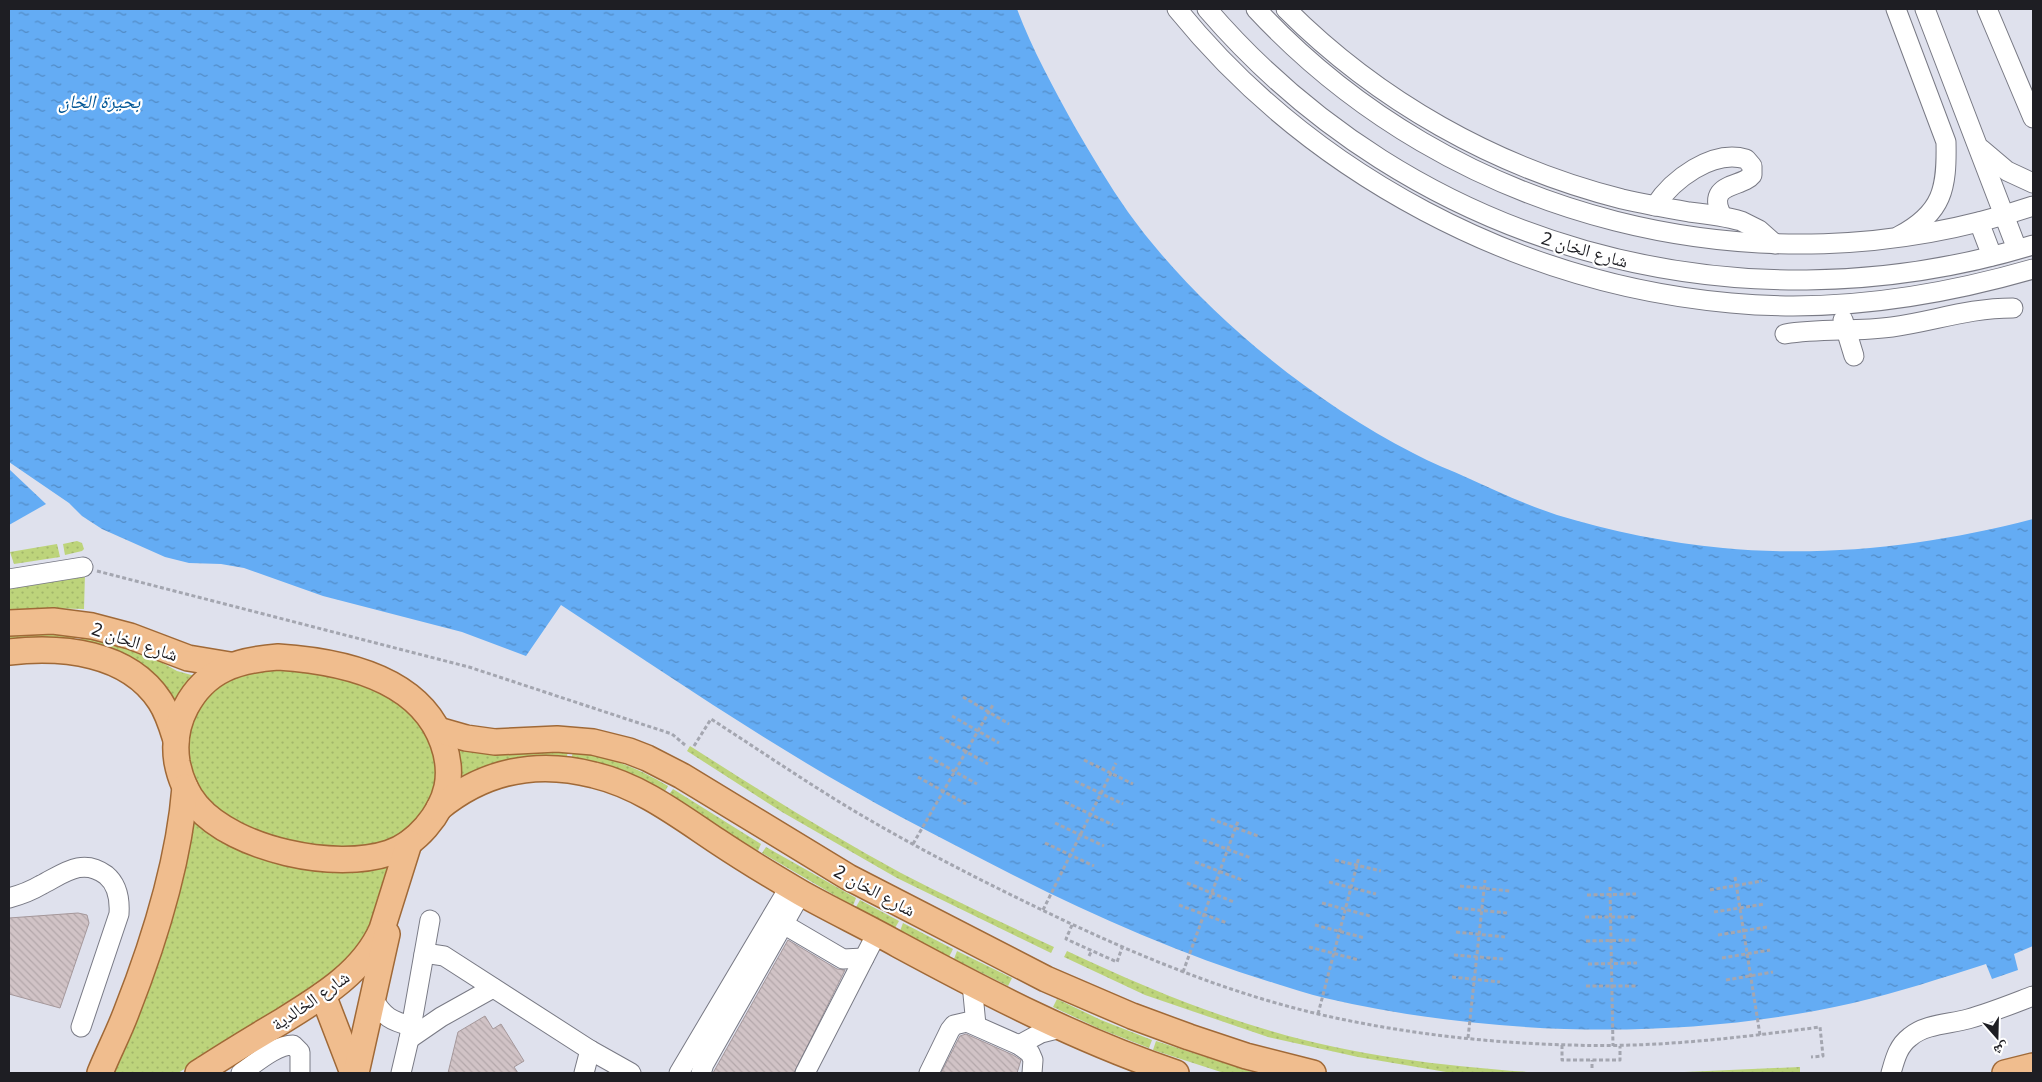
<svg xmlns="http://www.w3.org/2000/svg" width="2042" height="1082" font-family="'Noto Sans','Noto Naskh Arabic',sans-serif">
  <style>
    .grass { fill: url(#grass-dots) }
    .water { fill: url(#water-ripples) }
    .building { fill: url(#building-back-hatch); stroke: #a5989b }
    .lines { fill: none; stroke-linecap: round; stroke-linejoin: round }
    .minor-casing { stroke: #797a85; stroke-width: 21 }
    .major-casing { stroke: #a06937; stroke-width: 28 }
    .path { stroke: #a4a6b0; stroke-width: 3; stroke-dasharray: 4 2.5; stroke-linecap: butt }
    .minor { stroke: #fff; stroke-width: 19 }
    .major { stroke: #f0bd8e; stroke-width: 25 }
    .labels { text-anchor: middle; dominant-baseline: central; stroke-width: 4.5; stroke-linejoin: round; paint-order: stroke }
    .street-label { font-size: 18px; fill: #1e1e23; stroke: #fff }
    .water-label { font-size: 19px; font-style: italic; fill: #005696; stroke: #fff }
  </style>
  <defs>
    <pattern id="grass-dots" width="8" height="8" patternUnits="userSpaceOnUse" patternTransform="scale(1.25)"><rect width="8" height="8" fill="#bdd47b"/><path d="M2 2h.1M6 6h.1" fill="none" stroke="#a2b66a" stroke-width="1.8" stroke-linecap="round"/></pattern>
    <pattern id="water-ripples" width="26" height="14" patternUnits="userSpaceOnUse" patternTransform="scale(1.25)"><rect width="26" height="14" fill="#64acf4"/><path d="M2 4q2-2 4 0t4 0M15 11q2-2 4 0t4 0" fill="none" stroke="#528bc5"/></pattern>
    <pattern id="building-back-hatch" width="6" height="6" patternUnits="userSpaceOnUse" patternTransform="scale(1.25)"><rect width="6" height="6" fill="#d1c3c6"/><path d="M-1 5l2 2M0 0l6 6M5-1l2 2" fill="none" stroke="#b3a7aa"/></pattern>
  </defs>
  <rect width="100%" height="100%" fill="#dfe1ed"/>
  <g class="grass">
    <path d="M 77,541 L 82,543 L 84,549 L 82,551 L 65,555 L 63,544 Z"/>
    <path d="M 57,544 L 60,557 L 14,564 L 10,552 Z"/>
    <path d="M 85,574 L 84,609 L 41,608 L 9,610 L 9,586 Z"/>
    <path d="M 9,633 L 76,633 L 74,640 L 9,641 Z"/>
    <path d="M 82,634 L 147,654 L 177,671 L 195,676 L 176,702 C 154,667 122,647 81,641 Z"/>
    <path d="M 268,670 C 324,670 417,686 433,750 C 436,766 437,780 431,795 C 424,814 408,832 389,841 C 363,852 330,848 303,843 C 258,835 203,817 191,767 C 187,749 188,733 195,716 C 210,684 235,674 268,670 Z"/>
    <path d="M 455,745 L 568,751 L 566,761 L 481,769 L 459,777 Z"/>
    <path d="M 690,746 C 759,790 829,834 901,873 C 951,899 1003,923 1054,947 L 1051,953 L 897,878 L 782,812 L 687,751 Z"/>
    <path d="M 573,751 C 608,756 638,768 668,786 L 664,793 L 571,761 Z"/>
    <path d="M 673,789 L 761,844 L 758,851 L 668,796 Z"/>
    <path d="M 194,819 L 392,864 L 376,914 L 357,950 L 319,985 L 178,1073 L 109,1073 L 187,848 Z"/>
    <path d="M 766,847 L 856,898 L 853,906 L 762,853 Z"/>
    <path d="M 860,900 L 899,921 L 895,928 L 856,907 Z"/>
    <path d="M 903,923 L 953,949 L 949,957 L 900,931 Z"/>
    <path d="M 957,951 L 1012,978 L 1008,986 L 954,959 Z"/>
    <path d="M 1067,951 C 1133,982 1201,1011 1271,1031 C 1359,1057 1452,1067 1543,1073 L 1452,1073 L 1358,1057 L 1268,1037 L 1145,995 L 1064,957 Z"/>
    <path d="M 1057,999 L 1101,1020 L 1152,1040 L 1149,1048 L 1100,1029 L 1053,1007 Z"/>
    <path d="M 1156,1041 L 1255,1073 L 1224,1073 L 1153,1050 Z"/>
    <path d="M 1800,1067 L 1800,1073 L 1662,1073 Z"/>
  </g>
  <g class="water">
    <path d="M 9,9 L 1017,9 C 1032,49 1054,89 1075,127 C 1092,156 1109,185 1128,212 C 1197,308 1308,399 1413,453 C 1431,463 1451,470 1470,479 C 1498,492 1527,505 1557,515 C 1610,531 1668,543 1723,548 C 1827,558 1933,545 2033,519 L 2033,946 L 2014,954 L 2018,970 L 1992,979 L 1986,964 C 1942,978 1899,992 1853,1003 C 1684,1041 1494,1037 1325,998 C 1308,994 1291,988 1274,983 C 1182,955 1096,917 1011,874 C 974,855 937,836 901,817 C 783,754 672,678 561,605 L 526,656 L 462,632 L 323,596 L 244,568 L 221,564 L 189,563 L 165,557 L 102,529 L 82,516 L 69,503 L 9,462 Z"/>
    <path d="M 9,469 L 46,504 L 9,525 Z"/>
  </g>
  <g class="building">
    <path d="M 78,913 L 87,915 L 89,923 L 60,1008 L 9,994 L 9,918 Z"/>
    <path d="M 788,940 L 837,969 L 845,970 L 794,1073 L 713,1073 Z"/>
    <path d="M 485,1016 L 493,1029 L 501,1024 L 524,1061 L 514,1067 L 518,1073 L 448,1073 L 458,1032 Z"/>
    <path d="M 966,1034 L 1013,1055 L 1021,1060 L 1017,1073 L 941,1073 L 960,1036 Z"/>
  </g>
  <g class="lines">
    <g class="minor-casing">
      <g id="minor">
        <path d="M 1177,9 C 1312,175 1518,284 1731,303 C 1833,313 1936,297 2033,269"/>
        <path d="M 1207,9 C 1412,247 1734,336 2033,245"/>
        <path d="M 1256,9 C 1452,220 1760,298 2033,206"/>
        <path d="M 1286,9 C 1378,101 1495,167 1622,199 C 1644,204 1666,208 1689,212 C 1707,214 1724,216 1741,221 L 1759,230 L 1775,244"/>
        <path d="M 1896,9 L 1946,142 C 1947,188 1943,213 1899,236"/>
        <path d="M 1925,9 L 2017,249"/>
        <path d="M 1987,9 L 2033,118"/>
        <path d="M 1981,149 L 2007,171 L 2033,183"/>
        <path d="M 1655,206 C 1672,180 1712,149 1746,159 L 1752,166 L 1752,175 C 1742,188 1705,182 1722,216"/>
        <path d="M 1979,222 L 1992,256"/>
        <path d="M 1843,320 L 1854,356"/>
        <path d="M 1785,334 C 1820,328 1856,332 1892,327 C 1935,321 1968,308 2013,308"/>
        <path d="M 9,579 L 83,567"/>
        <path d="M 9,898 C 20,895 31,891 41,885 C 63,874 82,857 106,875 C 118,885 120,899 119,914 L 81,1027"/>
        <path d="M 785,925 L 843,959 L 864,958"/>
        <path d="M 424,955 L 431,954 L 444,956 L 590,1050 L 631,1073"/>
        <path d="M 972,984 L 976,1025"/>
        <path d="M 373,999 C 384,1017 391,1021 411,1026"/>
        <path d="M 409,1039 L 441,1017 L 493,988"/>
        <path d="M 1019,1045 L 1041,1033 L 1065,1027"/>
        <path d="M 241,1073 C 255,1064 275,1045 293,1045 L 300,1052 L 300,1073"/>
        <path d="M 401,1073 L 409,1039 L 430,920"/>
        <path d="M 584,1073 L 590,1050"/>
        <path d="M 679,1073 L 790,886"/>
        <path d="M 701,1073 L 704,1064 L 801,893"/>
        <path d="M 805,1073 L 877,933"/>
        <path d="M 929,1073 L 950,1030 L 954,1025 L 967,1022 L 1019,1045 L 1030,1053 L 1033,1060 L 1032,1073"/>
        <path d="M 1891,1073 C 1895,1059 1898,1046 1910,1037 C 1925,1024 1950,1024 1968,1019 C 1990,1013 2012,1004 2033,996"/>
      </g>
    </g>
    <g class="major-casing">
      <g id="major">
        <path d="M 9,623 L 53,621 L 92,626 L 130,636 L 188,658 L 230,665"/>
        <path d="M 9,652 C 62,646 128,652 160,701 C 168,713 172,727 176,740"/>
        <path d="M 278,657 C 340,661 420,677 443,743 C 448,757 450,772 447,787 C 441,815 416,844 389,853 C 335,871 235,850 197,806 C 187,794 180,778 177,762 C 174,743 177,724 186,707 C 206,669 238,660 278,657 Z"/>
        <path d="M 438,730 L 466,738 L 495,742 L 557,739 L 593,742 L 629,751 L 647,758 L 682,776 L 848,877 L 1046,979 L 1132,1016 L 1189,1037 L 1246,1056 L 1313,1073"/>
        <path d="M 439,808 C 484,771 537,760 594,775 C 640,786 678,815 717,841 C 744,859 772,876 801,893 C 833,911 867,927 899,945 C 988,993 1080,1041 1176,1073"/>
        <path d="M 323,995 L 353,1073"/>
        <path d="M 100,1073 C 108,1053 118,1034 126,1013 C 154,942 179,864 185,787"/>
        <path d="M 198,1073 C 224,1056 252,1039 279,1023 C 318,999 363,973 382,929 L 409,843"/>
        <path d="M 356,1073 L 387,934"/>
        <path d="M 2005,1073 L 2033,1066"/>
      </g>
    </g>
    <g class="path">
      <path d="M 97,571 L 469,667 L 672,734 L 685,745"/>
      <path d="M 963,697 L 1009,724"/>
      <path d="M 952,716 L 999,743"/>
      <path d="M 940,737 L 988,764"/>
      <path d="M 694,746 L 711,719 C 756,748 800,778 846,806 C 909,844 974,877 1040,909 C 1129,952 1221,991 1318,1014 C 1400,1033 1487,1043 1571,1045 C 1655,1048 1737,1038 1820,1027 L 1823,1056 L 1811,1057"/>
      <path d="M 929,757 L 977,784"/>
      <path d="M 1084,760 L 1133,784"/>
      <path d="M 918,777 L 966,804"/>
      <path d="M 1075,781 L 1123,804"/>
      <path d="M 1065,802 L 1113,825"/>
      <path d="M 1211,819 L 1258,836"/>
      <path d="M 1055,823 L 1104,846"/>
      <path d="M 1203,840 L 1251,858"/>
      <path d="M 1045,843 L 1094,866"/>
      <path d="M 913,844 L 994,703"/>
      <path d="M 1335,860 L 1381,871"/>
      <path d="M 1195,862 L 1242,880"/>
      <path d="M 1735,877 L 1760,1035"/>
      <path d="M 1329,882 L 1376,894"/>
      <path d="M 1187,883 L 1234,902"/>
      <path d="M 1460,886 L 1510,891"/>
      <path d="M 1610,887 L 1613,1046"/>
      <path d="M 1710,890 L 1762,881"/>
      <path d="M 1587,895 L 1636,894"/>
      <path d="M 1322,903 L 1370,916"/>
      <path d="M 1179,905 L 1227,923"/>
      <path d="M 1458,908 L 1507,913"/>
      <path d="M 1043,910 L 1116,763"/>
      <path d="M 1714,912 L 1765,904"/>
      <path d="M 1585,917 L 1637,917"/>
      <path d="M 1072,925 L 1066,939 L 1117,962 L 1122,948"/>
      <path d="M 1315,925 L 1365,938"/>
      <path d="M 1456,932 L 1505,937"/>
      <path d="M 1718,935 L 1767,927"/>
      <path d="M 1586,941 L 1636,940"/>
      <path d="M 1309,947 L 1359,960"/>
      <path d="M 1454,955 L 1503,959"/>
      <path d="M 1089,956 L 1092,950"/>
      <path d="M 1722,958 L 1770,950"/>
      <path d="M 1588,964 L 1637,963"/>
      <path d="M 1183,972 L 1238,821"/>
      <path d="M 1452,977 L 1500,982"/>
      <path d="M 1726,980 L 1773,972"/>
      <path d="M 1586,986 L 1636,986"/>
      <path d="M 1318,1014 L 1359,857"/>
      <path d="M 1468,1038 L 1485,880"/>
      <path d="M 1562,1045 L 1562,1060 L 1620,1060 L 1620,1046"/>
      <path d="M 1592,1068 L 1592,1060"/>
    </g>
    <use href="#minor" class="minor"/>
    <use href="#major" class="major"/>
  </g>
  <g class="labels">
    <g class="street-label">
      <text transform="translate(1585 249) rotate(16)">شارع الخان 2</text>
      <text transform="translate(135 641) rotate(18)">شارع الخان 2</text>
      <text transform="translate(875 890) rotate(28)">شارع الخان 2</text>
      <text transform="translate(310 1000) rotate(-35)">شارع الخالدية</text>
    </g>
    <g class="water-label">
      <text x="99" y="101">بحيرة الخان</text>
    </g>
  </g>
  <rect width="2042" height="1082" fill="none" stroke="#1e1e23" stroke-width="20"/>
  <g transform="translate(1997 1037) rotate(160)" stroke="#ffffff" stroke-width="4" paint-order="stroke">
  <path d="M0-4L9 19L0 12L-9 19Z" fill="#1e1e23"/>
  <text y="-8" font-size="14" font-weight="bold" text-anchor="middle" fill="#1e1e23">ش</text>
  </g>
</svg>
